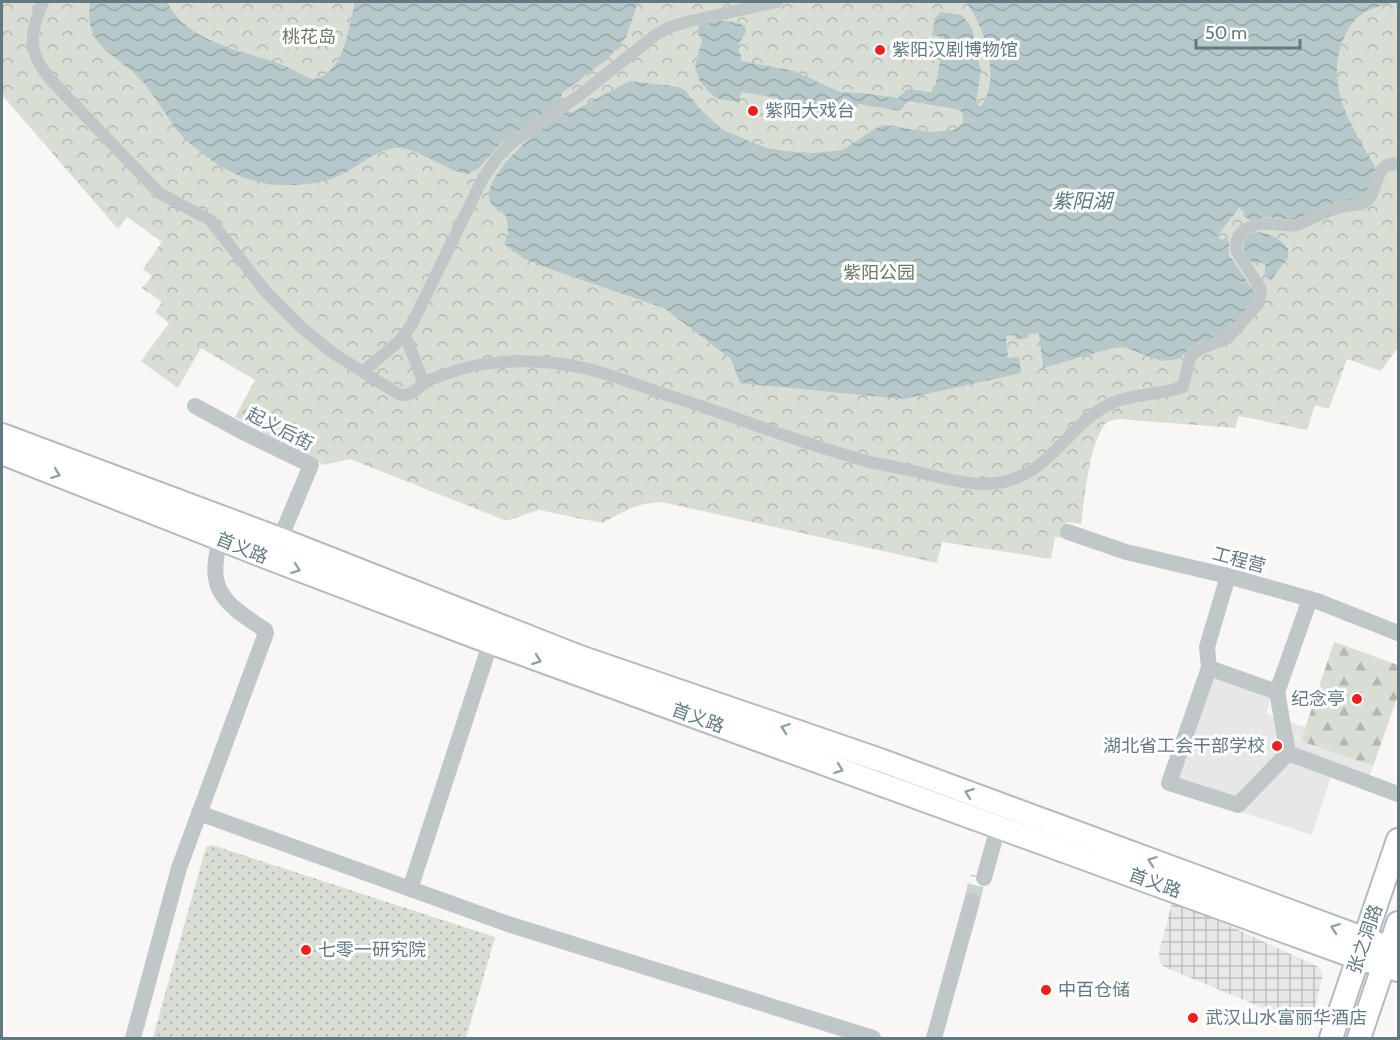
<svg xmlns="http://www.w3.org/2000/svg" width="1400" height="1040" font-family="Cabin,'Noto Sans SC',sans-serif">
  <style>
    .built { fill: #e6e7e6 }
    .industrial { fill: url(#industrial-grid) }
    .grass { fill: url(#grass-dots) }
    .forest { fill: url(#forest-firs) }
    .park { fill: url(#park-crowns) }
    .water { fill: url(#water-waves) }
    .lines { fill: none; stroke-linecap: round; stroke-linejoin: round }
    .minor-tunnel { stroke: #cbd2d2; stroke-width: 16; stroke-dasharray: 16 8; stroke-linecap: butt }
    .secondary-casing { stroke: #b2bbbe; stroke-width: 26 }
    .pedestrian { stroke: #c0c7c9; stroke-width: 12 }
    .minor { stroke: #c0c7c9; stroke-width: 16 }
    .secondary { stroke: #fff; stroke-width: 22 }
    .oneway { stroke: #90a2a8 }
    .poi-dot { fill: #f11f1c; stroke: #fff; stroke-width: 2 }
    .labels { text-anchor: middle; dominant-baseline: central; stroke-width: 6; stroke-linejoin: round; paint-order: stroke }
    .park-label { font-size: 18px; fill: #6a7a60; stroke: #fff }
    .poi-label { font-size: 18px; fill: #617a82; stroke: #fff; text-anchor: start }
    .street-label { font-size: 18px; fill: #617a82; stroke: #fff }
    .water-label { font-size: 20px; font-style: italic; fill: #5b7b7d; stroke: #fff }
  </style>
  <defs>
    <pattern id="industrial-grid" width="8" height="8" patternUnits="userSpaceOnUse" patternTransform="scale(1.5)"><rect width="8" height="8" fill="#e6e7e6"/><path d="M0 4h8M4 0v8" fill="none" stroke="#bec0c0"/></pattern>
    <pattern id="grass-dots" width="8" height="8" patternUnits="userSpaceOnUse" patternTransform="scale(1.5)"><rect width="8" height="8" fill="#d9ded4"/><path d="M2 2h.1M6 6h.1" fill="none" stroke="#b3b9b1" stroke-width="1.8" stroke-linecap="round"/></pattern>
    <pattern id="forest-firs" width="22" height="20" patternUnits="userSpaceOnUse" patternTransform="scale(1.5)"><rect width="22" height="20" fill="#d9ded4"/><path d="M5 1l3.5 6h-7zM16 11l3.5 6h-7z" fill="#b3b9b1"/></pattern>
    <pattern id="park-crowns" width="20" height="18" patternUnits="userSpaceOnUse" patternTransform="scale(1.5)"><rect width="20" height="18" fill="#d9ded4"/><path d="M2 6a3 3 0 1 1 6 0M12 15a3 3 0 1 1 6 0" fill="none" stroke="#b3b9b1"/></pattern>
    <pattern id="water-waves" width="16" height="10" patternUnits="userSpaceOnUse" patternTransform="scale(1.5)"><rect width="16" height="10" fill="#b6c8c9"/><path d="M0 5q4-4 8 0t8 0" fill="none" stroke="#97a7a9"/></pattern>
  </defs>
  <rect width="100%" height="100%" fill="#f8f7f5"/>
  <path class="built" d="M 1337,643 L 1398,665 L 1398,695 L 1365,789 L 1331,777 L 1312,835 L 1161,786 L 1202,669 L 1273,692 L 1266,714 L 1305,727 Z"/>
  <path class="industrial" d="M 1173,900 L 1319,967 L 1323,975 L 1310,1027 L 1164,967 L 1160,963 L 1159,951 Z"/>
  <path class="grass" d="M 212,845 L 495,937 L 466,1038 L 153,1037 L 206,847 Z"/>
  <path class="forest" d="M 1334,642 L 1398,665 L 1398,695 L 1373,766 L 1301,741 Z"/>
  <path class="park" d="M 2,2 L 14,3 L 15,2 L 1398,2 L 1398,347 L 1381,371 L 1347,359 L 1329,409 L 1315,405 L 1307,430 L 1239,416 L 1235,428 L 1118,419 L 1107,422 C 1089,441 1085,498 1081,524 L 1067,522 L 1064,538 L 1055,537 L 1051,559 L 942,542 L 937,563 L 662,502 L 644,504 L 631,508 L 602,523 L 539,510 L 509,520 L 504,520 L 350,459 L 324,465 L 235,417 L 255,380 L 201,348 L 178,388 L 141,361 L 169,323 L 155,312 L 162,302 L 142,288 L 152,276 L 143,269 L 162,242 L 127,217 L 118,229 L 2,95 Z"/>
  <g class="water">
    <path d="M 90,2 L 167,2 C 187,42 240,50 280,64 C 292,68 302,76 314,79 C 346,72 348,27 355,2 L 638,2 L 626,37 L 620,45 L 607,59 L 562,93 L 560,102 L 566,111 L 572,112 L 630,81 L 679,87 L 685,90 L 700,109 L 723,130 L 766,148 L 785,151 L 812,153 L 843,150 L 874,129 L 883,125 L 930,132 L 954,130 L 962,124 L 964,117 L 962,112 L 956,109 L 908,101 L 900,111 L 859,104 L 851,114 L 836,120 L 777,109 L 778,98 L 741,92 L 739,102 L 719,99 L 712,95 L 699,80 L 695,66 L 702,40 L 697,32 L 700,24 C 713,19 732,20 745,26 L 746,32 L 739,43 L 738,50 L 741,56 L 741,61 L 794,71 L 840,92 L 862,93 L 898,98 L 907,89 L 930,92 L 935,89 L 944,38 L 932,35 L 935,18 L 941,12 L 962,15 L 972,28 L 981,71 L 976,102 L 978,106 L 981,106 C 1002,78 984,26 966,2 L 1395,2 C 1365,10 1351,15 1341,46 C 1326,92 1355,131 1377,170 L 1363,198 L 1331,204 L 1294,220 L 1265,217 L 1255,221 L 1248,219 L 1243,215 L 1245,212 L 1239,208 L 1217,236 L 1222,240 L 1225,238 L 1229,242 L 1229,255 L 1255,293 L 1249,310 L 1221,337 L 1199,342 L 1178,359 L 1161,361 L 1124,347 L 1113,348 L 1043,368 L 1039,333 L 1028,334 L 1028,338 L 1016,339 L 1015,335 L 1006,336 L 1008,358 L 1019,357 L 1021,373 L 904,399 L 740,383 L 731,359 L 664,308 L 544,267 L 523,258 L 504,244 L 508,234 L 507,218 C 503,212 493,208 490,201 C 483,179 521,147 534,134 L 528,125 L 500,144 L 479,168 L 468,174 C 446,171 416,146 396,148 C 372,150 353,173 330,179 C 285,192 243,185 206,156 C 199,151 191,145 185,139 C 167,120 156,95 138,77 C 112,51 84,47 90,2 Z"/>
    <path d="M 1256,232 C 1267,232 1282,239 1288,249 L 1288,258 L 1271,280 L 1265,277 L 1265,264 L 1249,260 C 1241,248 1240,236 1256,232 Z"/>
  </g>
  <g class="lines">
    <path class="minor-tunnel" d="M 972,901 L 978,876"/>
    <g class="secondary-casing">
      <g id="secondary">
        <path d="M 2,435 L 280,539 L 580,657 L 880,760 L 1390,948"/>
        <path d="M 2,453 L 271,559 L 476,637 L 1358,958 L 1398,970"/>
        <path d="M 1331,1038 L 1398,840"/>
        <path d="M 1359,1038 L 1398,923"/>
      </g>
    </g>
    <g class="pedestrian">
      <path d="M 43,2 C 29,34 27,53 52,81 L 159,193 L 210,220 L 266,292 L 301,327 L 333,353 L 398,394 C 411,399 419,386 429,380 C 435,378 441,376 446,374 C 481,360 526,359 563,364 C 599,369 633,384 667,395 C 735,416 801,444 870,462 C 884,465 899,468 914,471 C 943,478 974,488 1003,482 C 1051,471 1065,430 1104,407 C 1128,393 1157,396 1183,387 L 1190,357 L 1200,349 L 1228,338 L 1258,304 L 1261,290 L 1259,286 L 1237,252 C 1232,233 1250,223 1267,224 C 1278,224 1287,227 1297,225 C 1312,219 1326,211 1341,207 C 1349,205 1363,206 1368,200 C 1379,188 1375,160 1398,164"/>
      <path d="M 405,335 L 424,384"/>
      <path d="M 363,372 L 400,340 L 412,324 L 483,178 L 499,155 L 513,142 L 580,95 L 654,36 L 670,27 L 690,21 L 777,2"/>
    </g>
    <g class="minor">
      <path d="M 195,406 L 243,432 L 311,465 L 280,539"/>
      <path d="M 1068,532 L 1126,552 L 1228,576 L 1317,601 L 1398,633"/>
      <path d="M 1228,576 L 1207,647 L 1209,668 L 1169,783 L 1238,805 L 1288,753 L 1398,794"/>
      <path d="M 1209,668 L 1277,692"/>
      <path d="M 1288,753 L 1277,692 L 1310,599"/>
      <path d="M 199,813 L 508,924 L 873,1038"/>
      <path d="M 984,878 L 998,827"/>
      <path d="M 410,889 L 494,632"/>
      <path d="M 133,1038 L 179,868 L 266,633 L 265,630 C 216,598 206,587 223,529"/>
      <path d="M 934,1038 L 972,901"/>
    </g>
    <use href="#secondary" class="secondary"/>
  </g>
  <defs><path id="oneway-chevron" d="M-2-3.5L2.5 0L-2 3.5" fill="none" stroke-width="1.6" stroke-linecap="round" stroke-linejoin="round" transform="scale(1.5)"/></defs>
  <g class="oneway">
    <use href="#oneway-chevron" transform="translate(56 474) rotate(21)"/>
    <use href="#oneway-chevron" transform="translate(296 569) rotate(21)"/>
    <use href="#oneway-chevron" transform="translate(537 660) rotate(20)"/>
    <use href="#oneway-chevron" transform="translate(785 728) rotate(-161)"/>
    <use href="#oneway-chevron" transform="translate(839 769) rotate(20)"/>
    <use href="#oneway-chevron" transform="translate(969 793) rotate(-160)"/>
    <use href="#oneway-chevron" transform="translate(1152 861) rotate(-160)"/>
    <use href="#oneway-chevron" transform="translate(1335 928) rotate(-160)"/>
  </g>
  <g class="poi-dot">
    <circle cx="880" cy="50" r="6"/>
    <circle cx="753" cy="111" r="6"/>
    <circle cx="1357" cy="699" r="6"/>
    <circle cx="1277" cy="746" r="6"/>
    <circle cx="306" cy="950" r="6"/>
    <circle cx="1046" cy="990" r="6"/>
    <circle cx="1193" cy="1018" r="6"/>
  </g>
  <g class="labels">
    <g class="park-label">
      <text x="309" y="37">桃花岛</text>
      <text x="879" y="273">紫阳公园</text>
    </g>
    <g class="poi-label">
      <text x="892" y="50">紫阳汉剧博物馆</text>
      <text x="765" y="111">紫阳大戏台</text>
      <text x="1345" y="699" text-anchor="end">纪念亭</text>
      <text x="1265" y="746" text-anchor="end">湖北省工会干部学校</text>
      <text x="318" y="950">七零一研究院</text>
      <text x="1058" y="990">中百仓储</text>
      <text x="1205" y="1018">武汉山水富丽华酒店</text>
    </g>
    <g class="street-label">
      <text transform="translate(280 429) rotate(27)">起义后街</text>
      <text transform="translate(242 548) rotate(22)">首义路</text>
      <text transform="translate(1239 560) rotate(15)">工程营</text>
      <text transform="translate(698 718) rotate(20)">首义路</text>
      <text transform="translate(1155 883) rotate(20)">首义路</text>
      <text transform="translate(1365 939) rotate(-71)">张之洞路</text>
    </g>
    <g class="water-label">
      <text x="1082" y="201">紫阳湖</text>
    </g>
  </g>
  <rect width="1400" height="1040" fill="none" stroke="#617a82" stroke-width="6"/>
  <path d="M1196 39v9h104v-9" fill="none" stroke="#617a82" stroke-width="3"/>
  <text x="1205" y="39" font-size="18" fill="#617a82" stroke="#ffffff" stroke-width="4.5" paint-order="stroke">50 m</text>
</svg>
